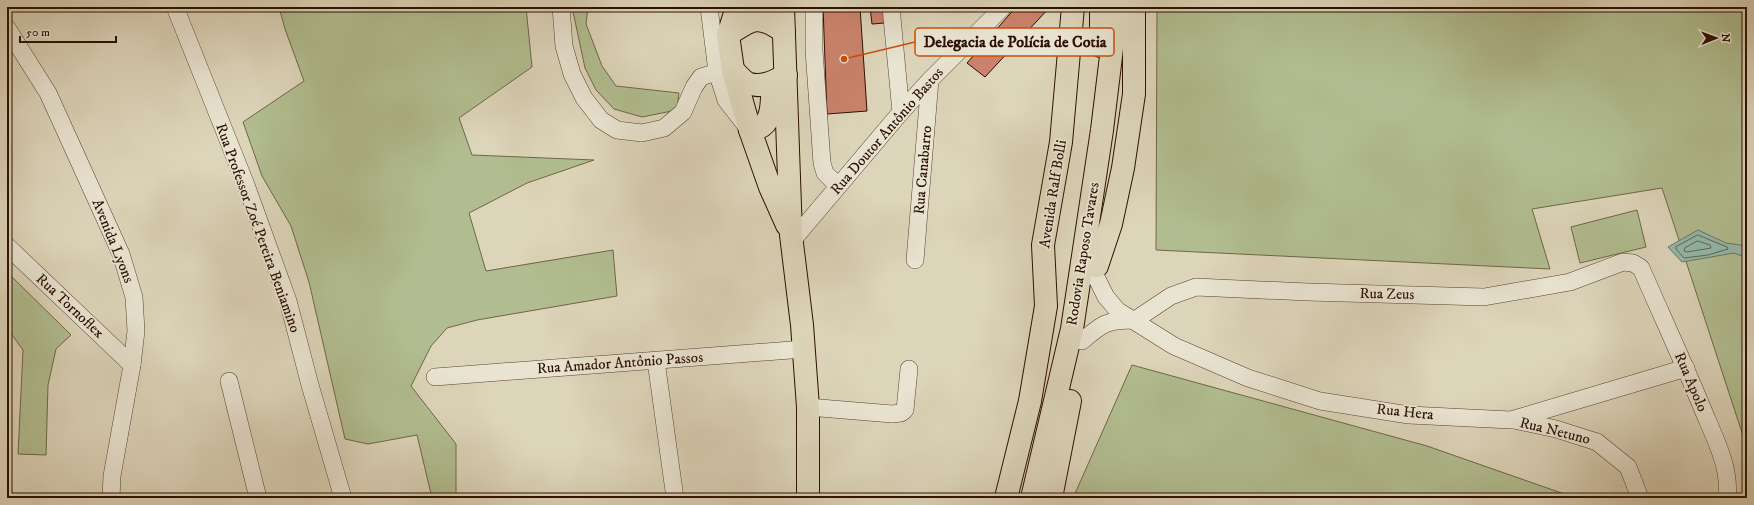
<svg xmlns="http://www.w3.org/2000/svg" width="1754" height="505" font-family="'IM FELL DW Pica',serif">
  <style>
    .green { fill: #b1bd90; stroke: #6e6648 }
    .water { fill: #94b9aa; stroke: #6a7566 }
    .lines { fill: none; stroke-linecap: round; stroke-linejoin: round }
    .shore { stroke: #606456; stroke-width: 1 }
    .building { fill: #ca826b; stroke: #2c0f01 }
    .minor-casing { stroke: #58402f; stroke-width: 18 }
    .major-casing { stroke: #2c0f01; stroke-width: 24 }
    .highway-casing { stroke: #2c0f01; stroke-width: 24 }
    .minor { stroke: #e9e4d2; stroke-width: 17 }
    .major { stroke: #ddd5ba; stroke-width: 22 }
    .highway { stroke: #ddd5ba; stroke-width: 22 }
    .labels { text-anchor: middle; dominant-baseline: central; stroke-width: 3.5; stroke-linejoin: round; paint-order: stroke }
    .street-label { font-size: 15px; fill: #2c0f01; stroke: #e9e4d2 }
    .leader { fill: none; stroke: #cc4e0a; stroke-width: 1.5 }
    .callout-dot { fill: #cc4e0a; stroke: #e9e4d2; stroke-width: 1.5 }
    .callout { fill: #e9e4d2; stroke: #cc4e0a; stroke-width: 1.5 }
    .callout-label { font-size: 16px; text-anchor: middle; font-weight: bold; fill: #2c0f01 }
  </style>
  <rect width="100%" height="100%" fill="#ddd5ba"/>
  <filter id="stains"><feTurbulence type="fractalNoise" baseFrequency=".005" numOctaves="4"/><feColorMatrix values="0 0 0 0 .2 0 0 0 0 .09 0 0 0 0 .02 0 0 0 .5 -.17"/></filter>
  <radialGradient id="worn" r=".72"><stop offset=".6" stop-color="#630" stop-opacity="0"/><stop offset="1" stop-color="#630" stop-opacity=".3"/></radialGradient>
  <g class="green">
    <path d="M 279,7 L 526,7 L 532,67 L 459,118 L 472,155 L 594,160 L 527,183 L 469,213 L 486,271 L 613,250 L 617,296 L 477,320 L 447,328 L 431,346 L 411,386 L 456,444 L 456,498 L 432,498 L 417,435 L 368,444 L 345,439 L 309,282 L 291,226 L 262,176 L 243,122 L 304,81 L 285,29 Z"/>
    <path d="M 572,7 L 588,7 L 586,24 L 602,66 L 616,86 L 679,93 L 677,110 L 642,117 L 614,109 L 596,90 L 585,68 Z"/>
    <path d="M 1157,7 L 1747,7 L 1747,448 L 1662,188 L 1532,209 L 1550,269 L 1156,250 Z"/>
    <path d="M 1637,210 L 1646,247 L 1580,263 L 1571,227 Z"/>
    <path d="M 7,272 L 71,335 L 56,349 L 48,385 L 46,455 L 18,454 L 23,350 L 7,328 Z"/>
    <path d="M 1132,365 L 1427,446 L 1573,497 L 1573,498 L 1073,498 Z"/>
  </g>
  <path class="water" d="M 1698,230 L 1726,243 L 1747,246 L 1747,258 L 1734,253 L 1682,262 L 1668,247 Z"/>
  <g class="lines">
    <g class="shore">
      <path d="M 1698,235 L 1727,247 L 1728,249 L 1708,255 L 1684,258 L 1676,249 L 1676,247 Z"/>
      <path d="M 1698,241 L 1710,245 L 1711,248 L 1687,252 L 1684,251 L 1685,248 Z"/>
    </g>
  </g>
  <g class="building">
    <path d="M 823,7 L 860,7 L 867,111 L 827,114 Z"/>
    <path d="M 870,7 L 883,7 L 885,23 L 872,24 Z"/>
    <path d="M 1016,7 L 1050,7 L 985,77 L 967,63 Z"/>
  </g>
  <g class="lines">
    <g class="minor-casing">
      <g id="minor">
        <path d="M 175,7 L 246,185 L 288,301 L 310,385 L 343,498"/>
        <path d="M 561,7 L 564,46 L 572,74 L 584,98 L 601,120 L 617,130 L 642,133 L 664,128 L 683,112 L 694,87 L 701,77 L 717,72 L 726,100 L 747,127"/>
        <path d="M 709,7 L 717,72"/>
        <path d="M 814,7 L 814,50 L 822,163 L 825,173 L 838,186"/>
        <path d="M 891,7 L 901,112"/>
        <path d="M 7,28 L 48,93 L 121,254 L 134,297 L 136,331 L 132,365 L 112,476 L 111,498"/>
        <path d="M 792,241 L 901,112 L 930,80 L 1003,7"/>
        <path d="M 7,246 L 132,365"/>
        <path d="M 915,260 L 930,80"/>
        <path d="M 1095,275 L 1106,297 L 1118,311 L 1174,346 L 1248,378 L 1320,401 L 1409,415 L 1511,420 L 1686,368"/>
        <path d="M 1135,320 L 1171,296 L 1196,287 L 1308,292 L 1484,297 L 1570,282 L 1623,262 L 1633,263 L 1641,268 C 1661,314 1682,359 1701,405 C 1713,435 1731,466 1727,498"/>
        <path d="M 1082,341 C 1103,323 1107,320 1135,320"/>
        <path d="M 656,361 L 675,498"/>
        <path d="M 435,377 L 804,349"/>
        <path d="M 229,381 L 258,498"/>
        <path d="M 808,407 L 892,414 L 901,413 L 905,410 L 909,369"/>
        <path d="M 1514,420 L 1556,429 L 1597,442 L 1628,467 L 1640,498"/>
      </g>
    </g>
    <g class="major-casing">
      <g id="major">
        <path d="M 737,7 L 728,35 L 733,70 L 750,130 L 770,187 L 787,225"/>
        <path d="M 783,7 L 791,235 L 802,325 L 808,407 L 808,498"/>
        <path d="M 728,35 C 752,18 759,14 784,32"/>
        <path d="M 733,70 C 737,74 742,80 747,83 C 761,89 775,81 786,75"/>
        <path d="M 750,130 C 754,129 759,128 762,126 C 774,118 772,95 772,83"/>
        <path d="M 1006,498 L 1030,401 L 1046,306 L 1043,245 L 1061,142 L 1073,7"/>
      </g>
    </g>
    <g class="highway-casing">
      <g id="highway">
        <path d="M 1101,7 L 1101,46"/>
        <path d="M 1097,266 L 1111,224 L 1123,168 L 1134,94 L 1134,7"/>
        <path d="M 1032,498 L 1072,329 L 1102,130 L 1117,7"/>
        <path d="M 1051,498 L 1070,401"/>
      </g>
    </g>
    <use href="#minor" class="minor"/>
    <use href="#major" class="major"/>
    <use href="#highway" class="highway"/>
  </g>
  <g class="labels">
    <g class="street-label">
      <text transform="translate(887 131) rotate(-49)">Rua Doutor Antônio Bastos</text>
      <text transform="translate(923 170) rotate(-85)">Rua Canabarro</text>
      <text transform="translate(1053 194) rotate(-81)">Avenida Ralf Bolli</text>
      <text transform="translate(258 228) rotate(70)">Rua Professor Zoé Pereira Beniamino</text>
      <text transform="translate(113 241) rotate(68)">Avenida Lyons</text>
      <text transform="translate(1083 254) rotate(-81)">Rodovia Raposo Tavares</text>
      <text transform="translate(1387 294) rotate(1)">Rua Zeus</text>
      <text transform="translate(70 306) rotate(43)">Rua Tornoflex</text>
      <text transform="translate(620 363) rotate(-4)">Rua Amador Antônio Passos</text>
      <text transform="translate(1691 382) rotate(67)">Rua Apolo</text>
      <text transform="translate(1405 412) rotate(6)">Rua Hera</text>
      <text transform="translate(1555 431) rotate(14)">Rua Netuno</text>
    </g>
  </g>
  <path class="leader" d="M844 59L915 42"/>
  <circle class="callout-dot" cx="844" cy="59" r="4"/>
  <rect class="callout" x="915" y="28" width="199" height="28" rx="4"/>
  <g class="callout-label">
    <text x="1015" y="47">Delegacia de Polícia de Cotia</text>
  </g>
  <rect width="1754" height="505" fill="none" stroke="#ddd5ba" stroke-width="24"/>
  <rect x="8" y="8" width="1738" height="489" fill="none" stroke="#2c0f01" stroke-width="2"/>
  <rect x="12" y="12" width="1730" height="481" fill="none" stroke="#2c0f01"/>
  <g transform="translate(1716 38) rotate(89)" stroke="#e9e4d2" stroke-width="3" paint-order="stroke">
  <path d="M0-3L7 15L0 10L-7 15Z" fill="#2c0f01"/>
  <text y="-6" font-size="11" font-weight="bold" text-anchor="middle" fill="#2c0f01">N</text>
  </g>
  <path d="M20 36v6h96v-6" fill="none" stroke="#2c0f01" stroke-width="2"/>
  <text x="26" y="36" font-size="12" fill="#2c0f01" stroke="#e9e4d2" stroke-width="3" paint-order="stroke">50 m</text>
  <rect width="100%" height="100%" filter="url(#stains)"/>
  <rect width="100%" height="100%" fill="url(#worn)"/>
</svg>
